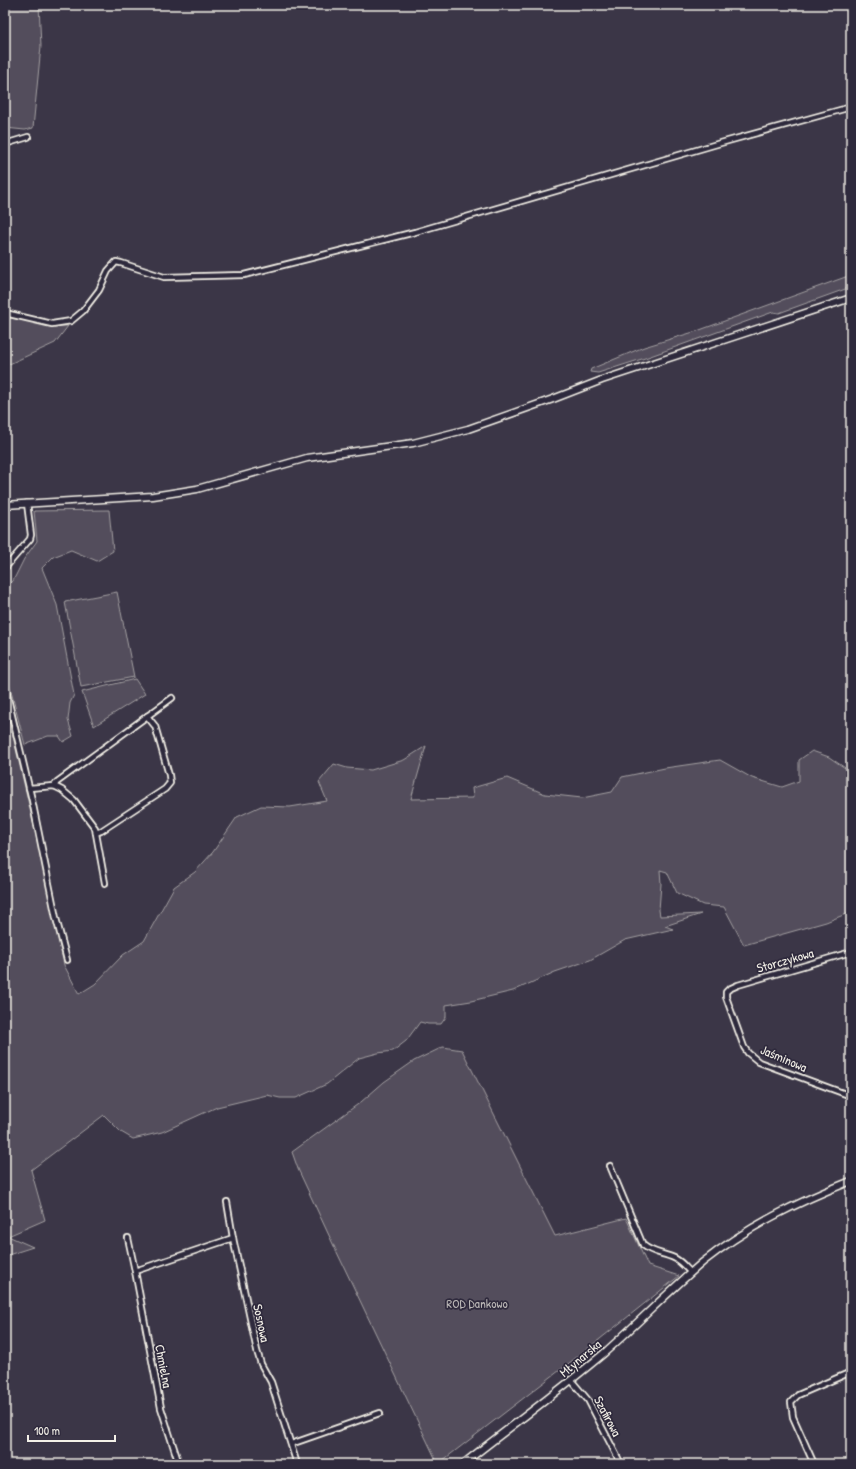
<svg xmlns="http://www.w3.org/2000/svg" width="856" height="1469" font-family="'Patrick Hand',sans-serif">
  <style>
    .green { fill: #534e5c; stroke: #a4a0a2 }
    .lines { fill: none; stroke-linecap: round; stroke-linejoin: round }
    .street-casing { stroke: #f4f1e8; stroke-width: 8 }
    .secondary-casing { stroke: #f4f1e8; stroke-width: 9 }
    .street { stroke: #2f2a3d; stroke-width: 4.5 }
    .secondary { stroke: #2f2a3d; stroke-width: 6 }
    .labels { text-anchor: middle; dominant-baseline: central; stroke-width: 3.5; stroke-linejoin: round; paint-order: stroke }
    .street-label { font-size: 13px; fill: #f4f1e8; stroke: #2f2a3d }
    .park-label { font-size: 13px; fill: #bcb8b7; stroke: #2f2a3d }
  </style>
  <rect width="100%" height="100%" fill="#3b3647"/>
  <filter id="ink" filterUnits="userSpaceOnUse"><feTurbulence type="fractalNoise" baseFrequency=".025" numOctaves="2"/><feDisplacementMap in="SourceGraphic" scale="8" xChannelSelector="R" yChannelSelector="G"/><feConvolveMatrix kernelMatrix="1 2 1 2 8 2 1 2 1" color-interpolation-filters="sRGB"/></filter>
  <g filter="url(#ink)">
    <g class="green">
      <path d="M 5,5 L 39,5 L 41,46 L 33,128 L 25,130 L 5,128 Z"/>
      <path d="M 851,275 L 851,287 L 779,313 L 773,312 L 645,358 L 598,373 L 590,372 L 591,369 L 644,347 L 697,331 Z"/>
      <path d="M 5,317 L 54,326 L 68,326 L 55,343 L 5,366 Z"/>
      <path d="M 109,510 L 113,551 L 97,561 L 71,550 L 53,557 L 42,568 L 57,605 L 74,695 L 70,703 L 68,720 L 73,736 L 63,742 L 59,736 L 48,736 L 25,745 L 5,668 L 5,590 L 15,577 L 24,559 L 37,541 L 34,511 Z"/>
      <path d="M 117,592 L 134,677 L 81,687 L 65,602 Z"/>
      <path d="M 135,679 L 145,694 L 94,726 L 82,692 Z"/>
      <path d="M 5,702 L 39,848 L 64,965 L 79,994 L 95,984 L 123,955 L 144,941 L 174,887 L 195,872 L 213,852 L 237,817 L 261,806 L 290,807 L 327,801 L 319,782 L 334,764 L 347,768 L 371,770 L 404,760 L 426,746 L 411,799 L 473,798 L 472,788 L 507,778 L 545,794 L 582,798 L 612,792 L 622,777 L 665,768 L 720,760 L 752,778 L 782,787 L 799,781 L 799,760 L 812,751 L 829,757 L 851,772 L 851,912 L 826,922 L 744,945 L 724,907 L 703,905 L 677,893 L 667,872 L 660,870 L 661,884 L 659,910 L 660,916 L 701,914 L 665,926 L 673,929 L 625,940 L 590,960 L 555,972 L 513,991 L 471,1001 L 446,1005 L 446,1017 L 441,1024 L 428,1024 L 420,1022 L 406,1041 L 393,1051 L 378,1053 L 359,1058 L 327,1084 L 296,1098 L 280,1098 L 267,1095 L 217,1107 L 162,1132 L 133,1139 L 121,1132 L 104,1115 L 31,1170 L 45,1220 L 8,1236 L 33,1247 L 5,1256 Z"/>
      <path d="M 443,1047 L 462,1050 L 555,1236 L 626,1218 L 648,1266 L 679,1276 L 590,1347 L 438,1464 L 333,1244 L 298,1169 L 292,1152 L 361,1102 L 384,1082 L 414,1061 Z"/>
    </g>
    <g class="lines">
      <g class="street-casing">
        <g id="street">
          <path d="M 5,144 L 28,137"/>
          <path d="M 5,313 L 52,324 L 71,321 L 83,311 L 99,290 L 108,271 L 116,262 L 121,263 L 164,277 L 244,275 L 415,232 L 717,144 L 851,107"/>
          <path d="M 5,568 L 30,539 L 31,535 L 27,503"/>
          <path d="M 5,686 L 32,800 L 56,918 L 67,960"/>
          <path d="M 54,786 L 57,782 L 172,698"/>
          <path d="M 29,788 L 54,786 L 62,790 L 74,800 L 95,828 L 105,883"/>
          <path d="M 96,833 L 101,831 L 165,789 L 170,783 L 169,775 L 155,726 L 147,716"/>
          <path d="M 851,952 L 738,985 L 729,989 L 726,992 L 726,997 L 744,1047 L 748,1053 L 759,1062 L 851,1096"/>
          <path d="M 610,1166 L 643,1245 C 652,1253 663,1253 674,1258 C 681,1261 686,1268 691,1273"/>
          <path d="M 227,1202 L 233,1238 L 257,1351 L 261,1364 L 271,1382 L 297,1464"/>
          <path d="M 128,1238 L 135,1271"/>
          <path d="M 571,1380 L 588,1400 L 621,1464"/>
          <path d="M 291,1444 L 380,1413"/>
          <path d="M 179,1464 L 161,1408 L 135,1271 L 233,1238"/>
          <path d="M 814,1464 L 793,1417 L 791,1402 L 798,1395 L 851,1372"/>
        </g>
      </g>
      <g class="secondary-casing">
        <g id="secondary">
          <path d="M 5,505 L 153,496 L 197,489 L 307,458 L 413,443 L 468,429 L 553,399 L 602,380 L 851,298"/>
          <path d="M 463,1464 C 510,1427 558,1392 603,1354 C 637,1324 669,1291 703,1262 C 748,1226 798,1202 851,1181"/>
        </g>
      </g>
      <use href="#street" class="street"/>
      <use href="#secondary" class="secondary"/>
    </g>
  </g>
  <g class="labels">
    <g class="street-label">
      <text transform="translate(785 960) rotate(-16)">Storczykowa</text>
      <text transform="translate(784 1058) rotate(23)">Jaśminowa</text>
      <text transform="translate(262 1323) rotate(78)">Sosnowa</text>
      <text transform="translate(580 1358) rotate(-40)">Młynarska</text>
      <text transform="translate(164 1366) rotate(79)">Chmielna</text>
      <text transform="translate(608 1416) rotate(62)">Szafirowa</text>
    </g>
    <g class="park-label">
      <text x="477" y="1303">ROD Dankowo</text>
    </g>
  </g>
  <rect width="856" height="1469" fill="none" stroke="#2f2a3d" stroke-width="20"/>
  <rect x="10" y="10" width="836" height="1449" fill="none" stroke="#f4f1e8" stroke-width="1.5" filter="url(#ink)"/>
  <path d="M28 1435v6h87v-6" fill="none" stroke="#f4f1e8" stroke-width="2"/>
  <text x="34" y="1435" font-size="12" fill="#f4f1e8" stroke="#2f2a3d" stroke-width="3" paint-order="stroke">100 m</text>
</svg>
